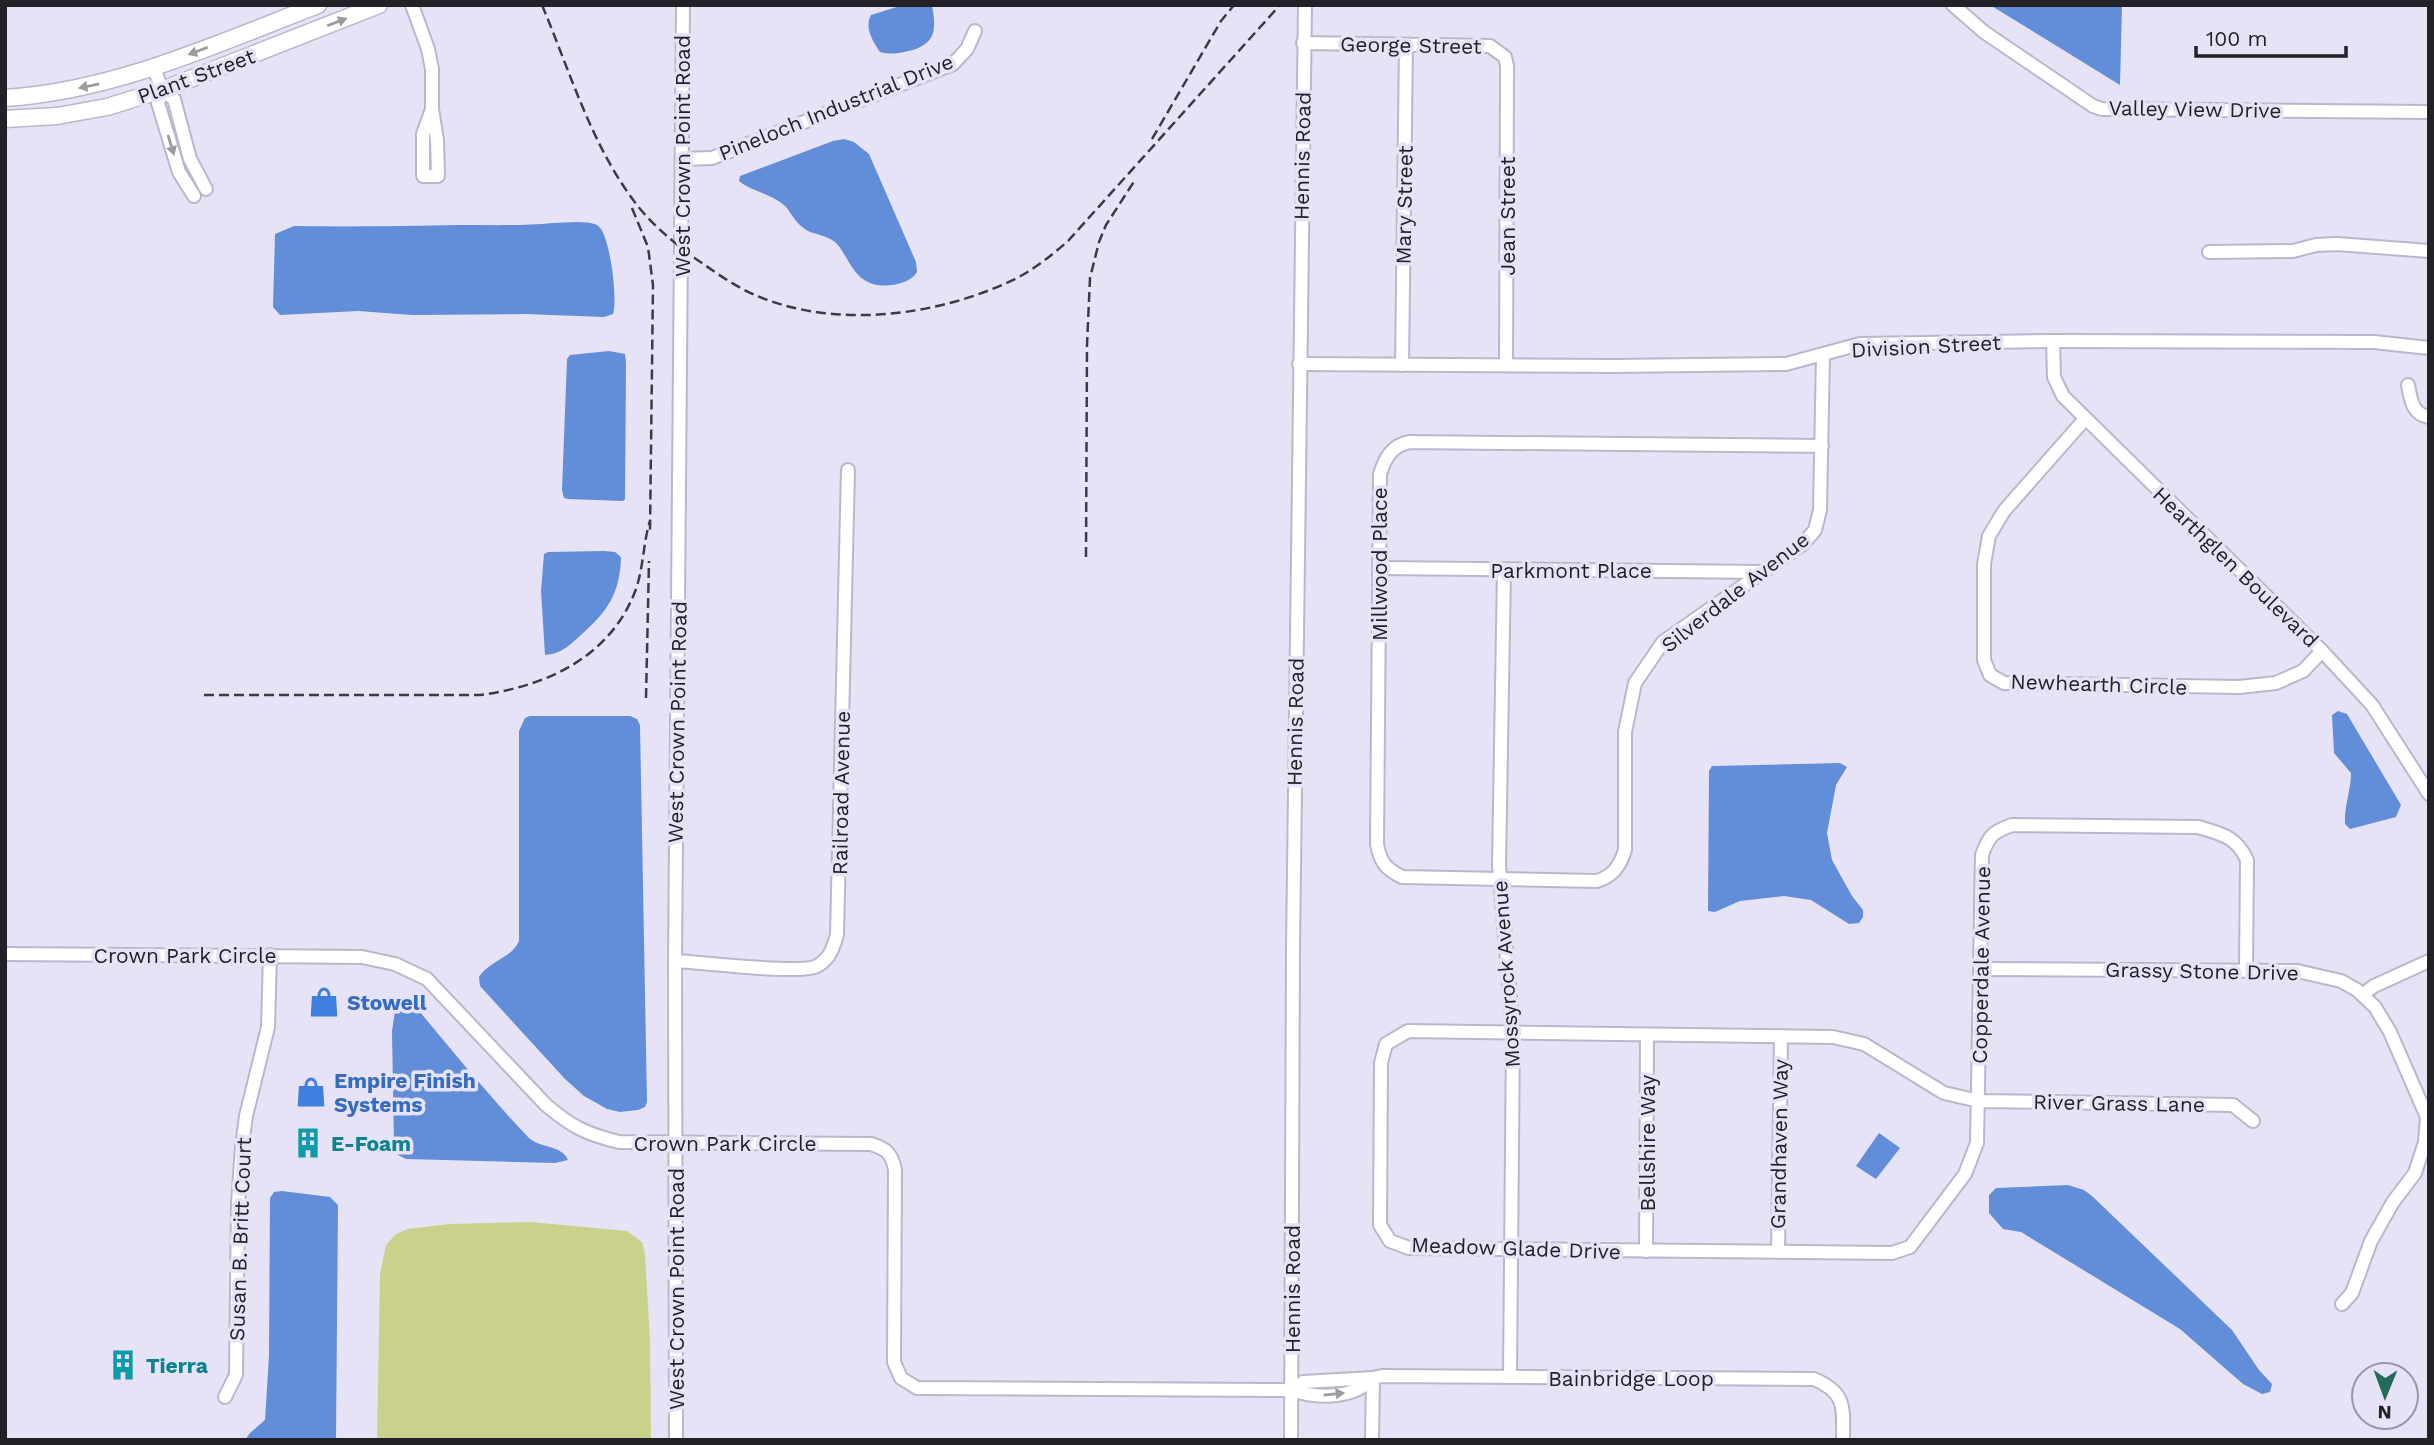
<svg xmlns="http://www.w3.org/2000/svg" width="2434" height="1445" font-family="'Work Sans',sans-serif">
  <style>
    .green { fill: #cad18b }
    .water { fill: #628dd8 }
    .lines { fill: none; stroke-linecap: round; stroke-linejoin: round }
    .minor-casing { stroke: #bbb7ca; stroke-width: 16 }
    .major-casing { stroke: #bbb7ca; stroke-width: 19 }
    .minor { stroke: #fff; stroke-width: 12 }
    .major { stroke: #fff; stroke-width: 16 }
    .rail { stroke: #3d3a43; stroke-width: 2.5; stroke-dasharray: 10 5; stroke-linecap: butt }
    .oneway { fill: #9c9b9e }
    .labels { text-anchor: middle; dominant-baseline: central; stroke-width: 7; stroke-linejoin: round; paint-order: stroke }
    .street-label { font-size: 21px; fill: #232128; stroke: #e7e3f7 }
    .shop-label { font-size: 21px; font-weight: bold; fill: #366cbe; stroke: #e7e3f7; text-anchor: start }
    .culture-label { font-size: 21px; font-weight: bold; fill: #0d838f; stroke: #e7e3f7; text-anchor: start }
  </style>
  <rect width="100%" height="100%" fill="#e7e3f7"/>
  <path class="green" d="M 530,1222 L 627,1231 L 642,1242 L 645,1254 L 650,1340 L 651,1440 L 377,1440 L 380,1274 L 386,1245 L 396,1234 L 408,1229 L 449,1224 Z"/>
  <g class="water">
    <path d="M 903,5 L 932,5 C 936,28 937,42 913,50 C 901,53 892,55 880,52 C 873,41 864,28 871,15 Z"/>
    <path d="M 1990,5 L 2122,5 L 2120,85 Z"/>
    <path d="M 844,139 L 854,142 L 869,154 L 916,262 L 917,272 C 910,284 887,288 873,284 C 853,278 849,258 837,244 C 830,236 817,235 808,231 C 797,225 793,216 786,207 C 774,194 752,192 739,181 L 740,176 L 833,141 Z"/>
    <path d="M 553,223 C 566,223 585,220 597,225 C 610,231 618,301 613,314 L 604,317 L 525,314 L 412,315 L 358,311 L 280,315 L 273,307 L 275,234 L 294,226 C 350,227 406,226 461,225 C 492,225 522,226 553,223 Z"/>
    <path d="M 609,351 L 625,354 L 626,363 L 625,499 L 623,501 L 568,499 L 564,498 L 562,490 L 567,359 L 570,355 Z"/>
    <path d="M 604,551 L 615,552 L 621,557 C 620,593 608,611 582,634 C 571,644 562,654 545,655 L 541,591 L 544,554 L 548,552 Z"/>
    <path d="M 2338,711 L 2347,714 L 2401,805 L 2396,817 L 2350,829 L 2345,824 C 2344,806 2351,791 2351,773 L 2334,753 L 2332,715 Z"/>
    <path d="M 530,716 L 630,716 L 637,719 L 640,725 L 647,1102 L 645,1107 L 638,1110 L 620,1112 L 607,1109 L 584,1096 L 565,1079 L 480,986 L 479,977 C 489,961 512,958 519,941 L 519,731 L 525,718 Z"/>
    <path d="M 1840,763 L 1847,767 L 1836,785 L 1827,833 L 1832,860 L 1852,896 L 1863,910 L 1863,917 L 1859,923 L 1849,924 L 1811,900 L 1784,896 L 1740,901 L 1715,912 L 1708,911 L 1709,771 L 1712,766 Z"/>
    <path d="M 402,999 L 414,1005 C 451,1049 488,1095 528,1137 C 538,1148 563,1145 568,1160 L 555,1163 L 406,1159 L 398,1155 L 394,1146 L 392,1031 L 396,1004 Z"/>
    <path d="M 1879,1133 L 1900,1148 L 1876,1179 L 1856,1166 Z"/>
    <path d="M 2068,1185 L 2084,1190 L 2092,1196 L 2232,1330 L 2259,1370 L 2272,1384 L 2270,1392 L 2262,1394 L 2243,1384 L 2180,1329 L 2021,1232 L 2003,1229 L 1989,1213 L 1989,1195 L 1996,1188 Z"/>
    <path d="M 282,1191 L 330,1197 L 338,1205 L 336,1440 L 245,1440 L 250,1433 L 265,1420 L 269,1356 L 270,1198 L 274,1192 Z"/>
  </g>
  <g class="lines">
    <g class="minor-casing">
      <g id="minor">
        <path d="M 412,5 L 428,49 L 432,69 L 432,109 L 437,140 L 438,176 L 423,176 L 423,134 L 432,109"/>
        <path d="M 1953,5 L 1984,32 L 2093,106 L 2102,109 L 2429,112"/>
        <path d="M 1303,43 L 1490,46 L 1505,57 L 1507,66 L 1506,365"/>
        <path d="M 154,68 L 162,90 L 174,99 L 190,159 L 206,189"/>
        <path d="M 162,90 L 158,103 L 179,172 L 194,196"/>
        <path d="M 682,159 L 712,158 L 953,64 L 967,49 L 975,31"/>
        <path d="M 2209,252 L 2293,251 L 2316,245 L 2337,244 L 2429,251"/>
        <path d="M 2053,341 L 2054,377 L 2063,396 L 2322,651 L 2372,705 L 2429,794"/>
        <path d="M 1299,364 L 1614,366 L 1786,364 L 1860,344 L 2053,341 L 2374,342 L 2429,348"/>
        <path d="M 1402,365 L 1406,45"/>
        <path d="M 2408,385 C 2411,400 2412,414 2429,417"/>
        <path d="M 2085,419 L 2004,511 L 1989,536 L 1984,564 L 1984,660 L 1990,675 L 2004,683 L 2239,687 L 2276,683 L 2303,671 L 2322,651"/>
        <path d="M 1822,446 L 1410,442 C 1392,445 1385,458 1380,474 L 1377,844 C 1380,862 1386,869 1402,877 L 1597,881 C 1613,876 1620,866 1625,850 L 1625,732 L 1635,683 L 1663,642 L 1803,544 L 1815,530 L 1820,510 L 1823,355"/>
        <path d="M 1379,568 L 1763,572"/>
        <path d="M 1504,570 L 1499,865 L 1513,1033 L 1510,1377"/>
        <path d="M 5,954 L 362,957 L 395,964 L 427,979 L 546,1105 C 572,1127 586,1134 619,1142 L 871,1144 C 887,1149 892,1154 895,1170 L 894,1362 L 901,1378 L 917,1388 L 1292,1390 C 1317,1399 1354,1399 1373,1378"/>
        <path d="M 675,961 C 699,962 801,975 817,966 C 830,959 833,948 837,935 L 848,470"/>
        <path d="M 1981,969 L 2297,971 L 2341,981 L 2357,990 L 2375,1007 L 2390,1032 L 2427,1117 L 2425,1142 L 2415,1173 L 2393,1202 L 2371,1241 L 2352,1293 L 2342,1304"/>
        <path d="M 2246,970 L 2247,860 C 2236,836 2221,834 2198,827 L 2012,825 C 1993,832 1989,835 1982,855 L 1977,1143 L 1965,1174 L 1910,1247 L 1892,1253 L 1409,1248 L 1390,1241 L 1380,1225 L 1381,1063 L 1386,1044 L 1408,1031 L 1833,1037 L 1864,1044 L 1944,1093 L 1979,1101 L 2233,1105 L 2253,1121"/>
        <path d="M 2362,995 L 2374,986 L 2429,961"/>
        <path d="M 1646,1251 L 1647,1035"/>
        <path d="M 1778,1252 L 1781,1036"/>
        <path d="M 1292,1390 L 1303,1382 L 1373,1378"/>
        <path d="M 225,1397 L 236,1375 L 238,1203 L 242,1146 L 246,1116 L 268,1027 L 270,955"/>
        <path d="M 676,1440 L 675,961 L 683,5"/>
        <path d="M 1291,1440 L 1293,949 L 1305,5"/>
        <path d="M 1372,1440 L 1373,1378 L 1382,1376 L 1814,1379 C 1847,1393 1843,1408 1843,1440"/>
      </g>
    </g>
    <g class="major-casing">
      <g id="major">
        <path d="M 5,98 C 115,91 216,44 318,5"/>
        <path d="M 5,119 L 57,116 L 107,107 L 162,90 L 379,5"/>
      </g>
    </g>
    <use href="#minor" class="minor"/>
    <use href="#major" class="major"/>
    <g class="rail">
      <path d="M 542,5 C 571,74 593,151 641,210 C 657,229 676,244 696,259 C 715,272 734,286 755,295 C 836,330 940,316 1017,278 C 1036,268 1052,255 1068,241 L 1280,5"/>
      <path d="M 1152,139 L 1221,21 L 1234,5"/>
      <path d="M 632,208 L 648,247 L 653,285 L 650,530"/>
      <path d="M 1086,557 L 1087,345 L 1090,278 L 1099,242 L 1106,225 L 1135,180"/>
      <path d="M 204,695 L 480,695 C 547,686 611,657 636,589 C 644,565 643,543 650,521"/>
      <path d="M 646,698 L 649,561"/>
    </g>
  </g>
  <defs><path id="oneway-solid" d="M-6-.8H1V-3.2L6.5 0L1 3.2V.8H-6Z" transform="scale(1.75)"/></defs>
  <g class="oneway">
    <use href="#oneway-solid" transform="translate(337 22) rotate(-21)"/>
    <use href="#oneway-solid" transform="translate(198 51) rotate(159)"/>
    <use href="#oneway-solid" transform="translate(89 86) rotate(169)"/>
    <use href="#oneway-solid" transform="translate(171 145) rotate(73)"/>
    <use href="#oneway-solid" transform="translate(1334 1394) rotate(-6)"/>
  </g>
  <defs>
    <g id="shop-bare" transform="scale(2.415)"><path d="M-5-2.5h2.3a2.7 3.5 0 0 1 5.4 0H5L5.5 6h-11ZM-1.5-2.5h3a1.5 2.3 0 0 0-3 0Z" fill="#3f7fe0" stroke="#e7e3f7" stroke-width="2.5" paint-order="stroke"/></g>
    <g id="building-bare" transform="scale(2.415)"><path d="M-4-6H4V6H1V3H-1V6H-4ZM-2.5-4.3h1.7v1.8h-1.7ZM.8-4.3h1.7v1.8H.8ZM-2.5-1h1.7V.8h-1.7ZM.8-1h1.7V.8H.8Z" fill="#0f9aa8" stroke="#e7e3f7" stroke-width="2.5" paint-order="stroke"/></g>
  </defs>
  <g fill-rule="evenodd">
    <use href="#shop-bare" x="324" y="1002"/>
    <use href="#shop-bare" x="311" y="1092"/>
    <use href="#building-bare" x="308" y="1143"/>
    <use href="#building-bare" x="123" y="1365"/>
  </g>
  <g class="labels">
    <g class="street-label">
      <text transform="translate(1411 45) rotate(1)">George Street</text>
      <text transform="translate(196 76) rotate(-20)">Plant Street</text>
      <text transform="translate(836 107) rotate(-22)">Pineloch Industrial Drive</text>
      <text transform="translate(2195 109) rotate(1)">Valley View Drive</text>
      <text transform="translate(682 156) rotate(-90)">West Crown Point Road</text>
      <text transform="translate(1302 156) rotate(-89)">Hennis Road</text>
      <text transform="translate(1404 205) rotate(-89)">Mary Street</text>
      <text transform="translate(1507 216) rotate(-90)">Jean Street</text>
      <text transform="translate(1926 346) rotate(-3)">Division Street</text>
      <text transform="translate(1379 564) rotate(-90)">Millwood Place</text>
      <text transform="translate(2236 567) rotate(44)">Hearthglen Boulevard</text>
      <text x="1571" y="570">Parkmont Place</text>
      <text transform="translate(1735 592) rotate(-38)">Silverdale Avenue</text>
      <text transform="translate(2099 684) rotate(2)">Newhearth Circle</text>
      <text transform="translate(677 722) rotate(-89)">West Crown Point Road</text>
      <text transform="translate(1295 722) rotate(-89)">Hennis Road</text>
      <text transform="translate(841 793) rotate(-89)">Railroad Avenue</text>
      <text x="185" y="955">Crown Park Circle</text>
      <text transform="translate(1981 965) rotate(-89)">Copperdale Avenue</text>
      <text transform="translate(2202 971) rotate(1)">Grassy Stone Drive</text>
      <text transform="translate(1506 974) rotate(-94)">Mossyrock Avenue</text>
      <text transform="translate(2119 1103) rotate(1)">River Grass Lane</text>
      <text x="725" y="1143">Crown Park Circle</text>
      <text transform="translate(1647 1143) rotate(-90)">Bellshire Way</text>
      <text transform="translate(1779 1144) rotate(-89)">Grandhaven Way</text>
      <text transform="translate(240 1239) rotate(-88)">Susan B. Britt Court</text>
      <text transform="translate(1516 1248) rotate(2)">Meadow Glade Drive</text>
      <text transform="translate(676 1289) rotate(-90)">West Crown Point Road</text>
      <text transform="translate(1292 1289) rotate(-90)">Hennis Road</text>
      <text x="1631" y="1378">Bainbridge Loop</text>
    </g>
    <g class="shop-label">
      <text x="347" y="1002">Stowell</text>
      <text x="334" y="1080">Empire Finish<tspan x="334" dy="24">Systems</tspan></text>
    </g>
    <g class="culture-label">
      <text x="331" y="1143">E-Foam</text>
      <text x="146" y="1365">Tierra</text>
    </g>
  </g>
  <rect width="2434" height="1445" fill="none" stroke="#232128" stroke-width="14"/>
  <g transform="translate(2385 1396) rotate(181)"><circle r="33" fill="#e7e3f7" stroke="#9995a4" stroke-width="2"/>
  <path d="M0-5L12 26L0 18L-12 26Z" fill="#25695b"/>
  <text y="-10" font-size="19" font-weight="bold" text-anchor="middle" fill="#232128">N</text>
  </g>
  <path d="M2196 46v10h150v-10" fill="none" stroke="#232128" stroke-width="3.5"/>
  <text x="2206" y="46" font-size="21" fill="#232128" stroke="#e7e3f7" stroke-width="5" paint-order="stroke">100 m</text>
</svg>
